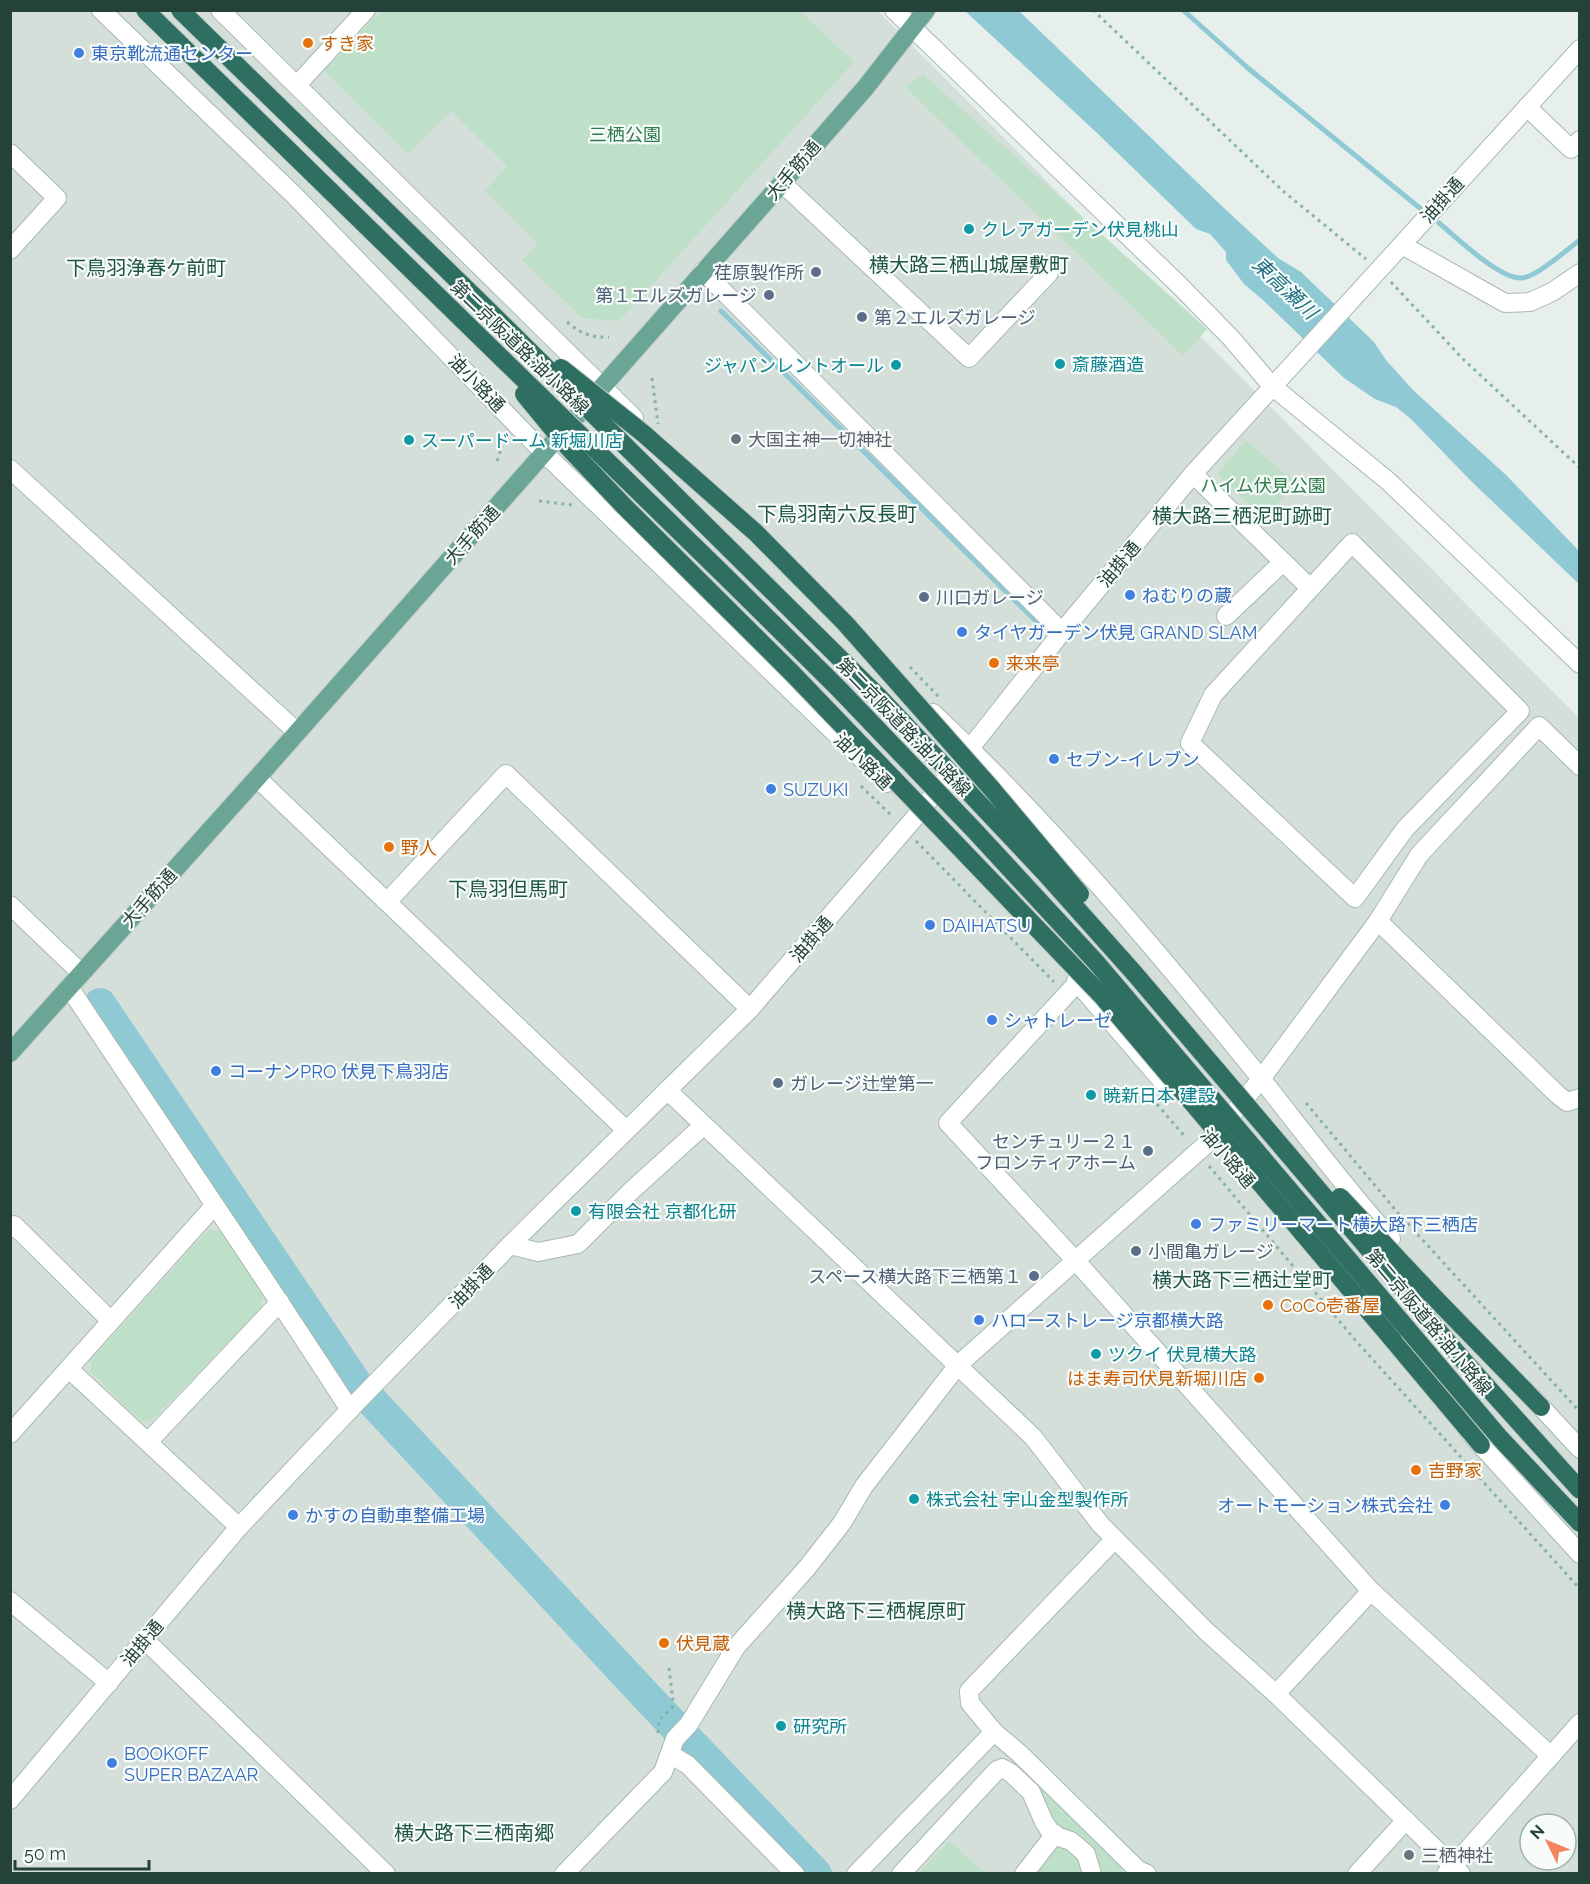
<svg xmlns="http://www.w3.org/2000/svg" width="1590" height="1884" font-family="Raleway,'Noto Sans JP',sans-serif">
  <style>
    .built { fill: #d4dfda; fill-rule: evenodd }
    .green { fill: #bfe0c8 }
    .water { fill: #8ec9d4 }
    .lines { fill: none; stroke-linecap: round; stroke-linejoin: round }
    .stream { stroke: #8ec9d4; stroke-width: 5 }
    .river { stroke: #8ec9d4; stroke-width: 32 }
    .minor-casing { stroke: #a8b8b2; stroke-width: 20 }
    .major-casing { stroke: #c2cac8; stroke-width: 20 }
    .highway-casing { stroke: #c2cac8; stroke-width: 20 }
    .path { stroke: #86b3a5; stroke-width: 3; stroke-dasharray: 3 4.5; stroke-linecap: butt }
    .minor { stroke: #fff; stroke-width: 18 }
    .major { stroke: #6aa596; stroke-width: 18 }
    .highway { stroke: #2f6f62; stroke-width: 18 }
    .highway-bridge-casing { stroke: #c2cac8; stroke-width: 20; stroke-linecap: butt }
    .highway-bridge { stroke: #2f6f62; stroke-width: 18 }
    .food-dot { fill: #e8710a; stroke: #f7fbf9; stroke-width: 2 }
    .shop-dot { fill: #3f7fe0; stroke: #f7fbf9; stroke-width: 2 }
    .culture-dot { fill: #0f9aa8; stroke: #f7fbf9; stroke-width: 2 }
    .service-dot { fill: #5c6f8a; stroke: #f7fbf9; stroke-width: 2 }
    .worship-dot { fill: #6b7280; stroke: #f7fbf9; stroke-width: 2 }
    .labels { text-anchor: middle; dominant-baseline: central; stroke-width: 4.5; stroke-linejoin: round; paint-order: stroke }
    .food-label { font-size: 18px; fill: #c56008; stroke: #f7fbf9; text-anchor: start }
    .shop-label { font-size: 18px; fill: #366cbe; stroke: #f7fbf9; text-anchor: start }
    .park-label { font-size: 18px; fill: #2d7a4b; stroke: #f7fbf9 }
    .street-label { font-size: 18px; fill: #24423a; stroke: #f7fbf9 }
    .culture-label { font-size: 18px; fill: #0d838f; stroke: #f7fbf9; text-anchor: start }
    .service-label { font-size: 18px; fill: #4e5e75; stroke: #f7fbf9; text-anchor: end }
    .worship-label { font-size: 18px; fill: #5b616d; stroke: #f7fbf9; text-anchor: start }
    .neighbourhood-label { font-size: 20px; fill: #1f5548; stroke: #f7fbf9 }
    .water-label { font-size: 20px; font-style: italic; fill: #1c6f80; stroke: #f7fbf9 }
  </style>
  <rect width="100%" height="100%" fill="#e6efeb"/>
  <path class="built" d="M 11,11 L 878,11 L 1579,718 L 1579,1873 L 11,1874 ZM 1530,1824 L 1566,1824 L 1566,1860 L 1530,1860 Z"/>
  <g class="green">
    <path d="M 382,10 L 800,11 L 854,62 L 619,321 L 582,318 L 522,260 L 538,244 L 485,191 L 507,166 L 451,111 L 408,154 L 324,71 Z"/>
    <path d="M 923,74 L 1207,329 L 1183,356 L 905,87 Z"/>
    <path d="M 1246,440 L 1297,484 L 1263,518 L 1217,474 Z"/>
    <path d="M 209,1229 L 224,1232 L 264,1294 L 260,1310 L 151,1421 L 140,1420 L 91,1373 L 91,1360 Z"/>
    <path d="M 1038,1784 L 1120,1865 L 1123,1873 L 1097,1873 L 1057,1829 L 1036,1785 Z"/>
    <path d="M 949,1841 L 985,1873 L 919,1873 Z"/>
    <path d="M 1057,1844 L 1072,1846 L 1088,1873 L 1037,1873 L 1032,1869 Z"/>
  </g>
  <path class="water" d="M 965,11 L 1019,11 L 1225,209 L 1278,258 L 1301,272 L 1374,342 L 1386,360 L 1414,391 L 1506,475 L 1579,551 L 1579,584 L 1471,481 L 1411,419 L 1396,407 L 1375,399 L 1344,378 L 1264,301 L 1244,284 L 1226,260 L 1226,252 L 1210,234 L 1196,229 L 1096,132 Z"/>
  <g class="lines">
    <g class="stream">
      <path d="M 1183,10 L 1249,69 L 1421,209"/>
      <path d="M 1439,223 C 1456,237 1500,280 1522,278 C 1538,276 1566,250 1580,240"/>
      <path d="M 721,311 L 1042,627"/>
    </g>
    <path class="river" d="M 100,1004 L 357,1385 L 647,1697 L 816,1874"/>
    <g class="minor-casing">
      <g id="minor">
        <path d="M 101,10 L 295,196 L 544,453 L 887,783"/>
        <path d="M 220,10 L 634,418"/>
        <path d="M 894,10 L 1179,285 L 1231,338 L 1272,386 L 1388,481 L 1580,664"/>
        <path d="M 297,85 L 366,10"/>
        <path d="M 1527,107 L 1571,149 L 1580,140"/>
        <path d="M 10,153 L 57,198 L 10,250"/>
        <path d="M 782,183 L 969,358 L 1049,273"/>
        <path d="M 1402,245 L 1505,303 L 1530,302 L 1552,292 L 1580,273"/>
        <path d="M 703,271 L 1062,632"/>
        <path d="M 10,469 L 297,732"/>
        <path d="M 1193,474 L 1310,588"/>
        <path d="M 1352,543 L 1520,711 L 1405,829 L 1355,898 L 1190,743 L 1213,695 Z"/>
        <path d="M 1226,616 L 1283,562"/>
        <path d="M 933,713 C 1053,826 1159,953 1263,1081 C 1305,1134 1346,1189 1391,1239"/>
        <path d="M 257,778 L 626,1130"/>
        <path d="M 387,902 L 506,774 L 750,1009"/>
        <path d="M 10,905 L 81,973"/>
        <path d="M 1378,921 L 1558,1095 L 1567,1102 L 1580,1098"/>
        <path d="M 1076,981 L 1170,1090"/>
        <path d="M 1078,982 L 948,1123 L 1075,1260 L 1371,1591 L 1551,1756"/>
        <path d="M 69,987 C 162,1128 258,1267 350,1410"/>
        <path d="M 667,1090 L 1033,1437 L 1101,1525 L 1115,1539 L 1206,1631 L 1276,1694 L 1461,1874"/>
        <path d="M 10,1229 L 14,1225 L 111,1321"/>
        <path d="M 510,1245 L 538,1252 L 578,1244 L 630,1192 L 704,1125"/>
        <path d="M 69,1369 L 239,1527"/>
        <path d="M 1531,1396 L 1580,1449"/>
        <path d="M 1470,1433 L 1580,1554"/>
        <path d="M 10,1434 L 214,1206"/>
        <path d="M 148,1442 L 280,1302"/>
        <path d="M 1115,1539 L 969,1691 L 970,1703 L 994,1732 L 1020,1754 L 1138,1870 L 1147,1874"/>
        <path d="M 10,1601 L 109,1683"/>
        <path d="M 145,1640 L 386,1874"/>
        <path d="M 1276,1694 L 1371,1591"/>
        <path d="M 670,1754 L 688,1765 L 795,1874"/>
        <path d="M 10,1800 L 239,1527 L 357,1402 L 510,1245 L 750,1009 L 918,814 L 1062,632 L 1193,474 L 1580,49"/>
        <path d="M 564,1874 L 663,1772 L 675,1739 L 689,1724 L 736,1647 L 806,1569 L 842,1523 L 864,1486 L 958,1365 L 1212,1139 L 1261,1079 L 1378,921 L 1419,855 L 1539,726 L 1580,766"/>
        <path d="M 856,1874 L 994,1732"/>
        <path d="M 901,1874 L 997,1770 L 1002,1768 L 1011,1773 L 1031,1792 L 1044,1822 L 1050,1831 L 1059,1837 L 1071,1841 L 1086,1854 L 1092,1874"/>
        <path d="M 1024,1874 L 1055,1834"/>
        <path d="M 1357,1874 L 1406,1820"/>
        <path d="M 1446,1874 L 1580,1723"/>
      </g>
    </g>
    <g class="major-casing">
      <path id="major" d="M 10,1053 L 257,778 L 782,183 L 866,87 L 926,10"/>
    </g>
    <g class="highway-casing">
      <g id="highway">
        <path d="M 1431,1294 L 1541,1407"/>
        <path d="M 1393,1340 L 1481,1445"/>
      </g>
    </g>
    <g class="path">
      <path d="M 1093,10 L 1283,191 L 1366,259"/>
      <path d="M 1391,282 L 1463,359 L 1580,468"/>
      <path d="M 567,322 C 580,333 591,338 609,337"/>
      <path d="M 652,378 L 658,424"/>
      <path d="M 497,461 L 500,452 L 500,433"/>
      <path d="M 539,501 L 572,505"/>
      <path d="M 910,667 L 939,697"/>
      <path d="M 861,786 L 893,817"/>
      <path d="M 916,841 L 1054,982"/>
      <path d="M 1306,1103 L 1398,1213 L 1580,1412"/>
      <path d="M 1157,1104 L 1186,1138"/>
      <path d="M 1209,1166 L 1356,1341 L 1580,1589"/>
      <path d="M 669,1668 L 673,1701"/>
      <path d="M 658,1733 L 659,1720 L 674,1706"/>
    </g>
    <use href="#minor" class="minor"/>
    <use href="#major" class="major"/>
    <use href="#highway" class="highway"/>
    <g class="highway-bridge-casing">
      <g id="highway-bridge">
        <path d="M 145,10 L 726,577 L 838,688 L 974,830 L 1095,961 L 1500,1438 L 1580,1523"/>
        <path d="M 180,10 L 485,307 L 878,696 L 1044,872 L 1135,974 L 1463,1360 L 1580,1490"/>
        <path d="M 561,368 L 644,434 L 756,533 L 845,623 L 991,788 L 1080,894"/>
        <path d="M 524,394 L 566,445 L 623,505 L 793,674 L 1102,996 L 1393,1340"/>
        <path d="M 1340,1197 L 1431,1294"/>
      </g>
    </g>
    <use href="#highway-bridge" class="highway-bridge"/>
  </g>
  <g class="food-dot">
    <circle cx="308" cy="43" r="6"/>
    <circle cx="994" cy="663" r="6"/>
    <circle cx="389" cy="847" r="6"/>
    <circle cx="1268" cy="1305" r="6"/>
    <circle cx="1259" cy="1378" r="6"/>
    <circle cx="1416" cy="1470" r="6"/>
    <circle cx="664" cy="1643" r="6"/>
  </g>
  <g class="shop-dot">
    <circle cx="79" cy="53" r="6"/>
    <circle cx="1130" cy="595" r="6"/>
    <circle cx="962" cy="632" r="6"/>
    <circle cx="1054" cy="759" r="6"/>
    <circle cx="771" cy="789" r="6"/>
    <circle cx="930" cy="925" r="6"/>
    <circle cx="992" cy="1020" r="6"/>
    <circle cx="216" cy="1071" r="6"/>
    <circle cx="1196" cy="1224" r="6"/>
    <circle cx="979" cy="1320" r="6"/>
    <circle cx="1445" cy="1505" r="6"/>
    <circle cx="293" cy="1515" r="6"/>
    <circle cx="112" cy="1763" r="6"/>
  </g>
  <g class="culture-dot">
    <circle cx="969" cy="229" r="6"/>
    <circle cx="1060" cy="364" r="6"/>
    <circle cx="896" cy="365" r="6"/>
    <circle cx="409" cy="440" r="6"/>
    <circle cx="1091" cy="1095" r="6"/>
    <circle cx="576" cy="1211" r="6"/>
    <circle cx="1096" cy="1354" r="6"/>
    <circle cx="914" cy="1499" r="6"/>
    <circle cx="781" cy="1726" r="6"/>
  </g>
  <g class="service-dot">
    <circle cx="816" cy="272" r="6"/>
    <circle cx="769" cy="295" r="6"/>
    <circle cx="862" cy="317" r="6"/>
    <circle cx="924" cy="597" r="6"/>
    <circle cx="778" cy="1083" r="6"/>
    <circle cx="1148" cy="1151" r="6"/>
    <circle cx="1136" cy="1251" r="6"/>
    <circle cx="1034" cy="1276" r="6"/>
  </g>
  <g class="worship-dot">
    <circle cx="736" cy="439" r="6"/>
    <circle cx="1409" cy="1855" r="6"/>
  </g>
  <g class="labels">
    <g class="food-label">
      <text x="320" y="43">すき家</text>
      <text x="1006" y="663">来来亭</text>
      <text x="401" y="847">野人</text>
      <text x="1280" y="1305">CoCo壱番屋</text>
      <text x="1247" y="1378" text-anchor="end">はま寿司伏見新堀川店</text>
      <text x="1428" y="1470">吉野家</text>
      <text x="676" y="1643">伏見蔵</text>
    </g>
    <g class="shop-label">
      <text x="91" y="53">東京靴流通センター</text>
      <text x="1142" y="595">ねむりの蔵</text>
      <text x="974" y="632">タイヤガーデン伏見 GRAND SLAM</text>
      <text x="1066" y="759">セブン-イレブン</text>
      <text x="783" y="789">SUZUKI</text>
      <text x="942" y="925">DAIHATSU</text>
      <text x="1004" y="1020">シャトレーゼ</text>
      <text x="228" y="1071">コーナンPRO 伏見下鳥羽店</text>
      <text x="1208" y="1224">ファミリーマート横大路下三栖店</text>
      <text x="991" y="1320">ハローストレージ京都横大路</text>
      <text x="1433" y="1505" text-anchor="end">オートモーション株式会社</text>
      <text x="305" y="1515">かすの自動車整備工場</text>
      <text x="124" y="1753">BOOKOFF<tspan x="124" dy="21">SUPER BAZAAR</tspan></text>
    </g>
    <g class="park-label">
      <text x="625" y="134">三栖公園</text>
      <text x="1263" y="485">ハイム伏見公園</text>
    </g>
    <g class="street-label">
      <text transform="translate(793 170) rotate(-49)">大手筋通</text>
      <text transform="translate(1442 200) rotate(-48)">油掛通</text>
      <text transform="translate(520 347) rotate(44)">第二京阪道路;油小路線</text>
      <text transform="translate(477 383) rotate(46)">油小路通</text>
      <text transform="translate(472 535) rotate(-48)">大手筋通</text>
      <text transform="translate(1119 564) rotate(-50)">油掛通</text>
      <text transform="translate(904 727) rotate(46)">第二京阪道路;油小路線</text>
      <text transform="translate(863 761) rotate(44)">油小路通</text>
      <text transform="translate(149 898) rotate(-48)">大手筋通</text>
      <text transform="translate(811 939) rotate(-49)">油掛通</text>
      <text transform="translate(1228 1158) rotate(49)">油小路通</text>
      <text transform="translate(471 1286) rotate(-46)">油掛通</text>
      <text transform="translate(1429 1322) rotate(50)">第二京阪道路;油小路線</text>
      <text transform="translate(142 1643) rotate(-50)">油掛通</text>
    </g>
    <g class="culture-label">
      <text x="981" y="229">クレアガーデン伏見桃山</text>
      <text x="1072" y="364">斎藤酒造</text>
      <text x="884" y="365" text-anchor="end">ジャパンレントオール</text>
      <text x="421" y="440">スーパードーム 新堀川店</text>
      <text x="1103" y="1095">暁新日本 建設</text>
      <text x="588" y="1211">有限会社 京都化研</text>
      <text x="1108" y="1354">ツクイ 伏見横大路</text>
      <text x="926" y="1499">株式会社 宇山金型製作所</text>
      <text x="793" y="1726">研究所</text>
    </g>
    <g class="service-label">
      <text x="804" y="272">荏原製作所</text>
      <text x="757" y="295">第１エルズガレージ</text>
      <text x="874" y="317" text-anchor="start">第２エルズガレージ</text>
      <text x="936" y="597" text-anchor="start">川口ガレージ</text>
      <text x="790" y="1083" text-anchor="start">ガレージ辻堂第一</text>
      <text x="1136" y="1141">センチュリー２１<tspan x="1136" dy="21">フロンティアホーム</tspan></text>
      <text x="1148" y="1251" text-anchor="start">小間亀ガレージ</text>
      <text x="1022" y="1276">スペース横大路下三栖第１</text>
    </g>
    <g class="worship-label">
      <text x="748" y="439">大国主神一切神社</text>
      <text x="1421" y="1855">三栖神社</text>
    </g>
    <g class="neighbourhood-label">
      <text x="969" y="265">横大路三栖山城屋敷町</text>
      <text x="146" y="268">下鳥羽浄春ケ前町</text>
      <text x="837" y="514">下鳥羽南六反長町</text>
      <text x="1242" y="516">横大路三栖泥町跡町</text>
      <text x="508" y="889">下鳥羽但馬町</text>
      <text x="1242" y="1280">横大路下三栖辻堂町</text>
      <text x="876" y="1611">横大路下三栖梶原町</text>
      <text x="474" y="1833">横大路下三栖南郷</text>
    </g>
    <g class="water-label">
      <text transform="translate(1285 288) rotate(43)">東高瀬川</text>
    </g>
  </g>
  <rect width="1590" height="1884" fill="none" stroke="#24423a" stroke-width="24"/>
  <g transform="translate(1548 1842) rotate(313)"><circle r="28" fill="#f7fbf9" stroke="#a3b1ad" stroke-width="1.5"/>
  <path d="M0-4.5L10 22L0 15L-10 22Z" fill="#f4845f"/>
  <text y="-9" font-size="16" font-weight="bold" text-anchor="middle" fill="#24423a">N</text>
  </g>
  <path d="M15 1860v9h134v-9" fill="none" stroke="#24423a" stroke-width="3"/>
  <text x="24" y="1860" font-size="18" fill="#24423a" stroke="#f7fbf9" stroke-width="4.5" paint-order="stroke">50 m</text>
</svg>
